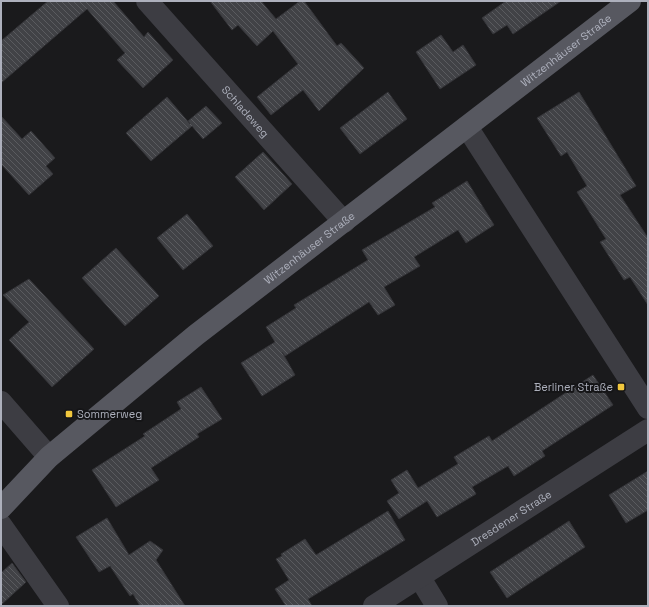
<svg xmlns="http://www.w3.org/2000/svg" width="649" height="607" font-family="'Space Grotesk',sans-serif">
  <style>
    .building { fill: url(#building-back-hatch); stroke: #343438 }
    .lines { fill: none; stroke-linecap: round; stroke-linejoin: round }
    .minor { stroke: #3d3d43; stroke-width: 22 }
    .major { stroke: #575860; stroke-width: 22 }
    .poi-dot { fill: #f1c73d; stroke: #151517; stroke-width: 1.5 }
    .labels { text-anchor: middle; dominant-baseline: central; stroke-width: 4; stroke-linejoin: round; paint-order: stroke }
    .street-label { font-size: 11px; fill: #adb0bc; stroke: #151517 }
    .poi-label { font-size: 11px; fill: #adb0bc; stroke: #151517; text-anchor: end }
  </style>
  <defs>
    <pattern id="building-back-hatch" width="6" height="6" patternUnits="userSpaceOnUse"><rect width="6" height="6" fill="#414246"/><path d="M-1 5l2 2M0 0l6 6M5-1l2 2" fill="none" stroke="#5a5b5f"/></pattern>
  </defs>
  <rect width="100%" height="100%" fill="#1a1a1c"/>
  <g class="building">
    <path d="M 48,1 L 113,1 L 144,37 L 148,32 L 173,60 L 143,88 L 117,60 L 125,53 L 87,9 L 1,83 L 1,41 Z"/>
    <path d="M 210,1 L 261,1 L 276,19 L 300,1 L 304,1 L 337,46 L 341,43 L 364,68 L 319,111 L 303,90 L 271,115 L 257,97 L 298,64 L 273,31 L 257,46 L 238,25 L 232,30 Z"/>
    <path d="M 506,1 L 561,1 L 513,34 L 507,25 L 493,34 L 482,18 Z"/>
    <path d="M 441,35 L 453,52 L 463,45 L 476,65 L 440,89 L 416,52 Z"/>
    <path d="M 388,92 L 407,119 L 360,154 L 340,128 Z"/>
    <path d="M 579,92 L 636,186 L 620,195 L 648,238 L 648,305 L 630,277 L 624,280 L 600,242 L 606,239 L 577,192 L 587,186 L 567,152 L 561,156 L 537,118 Z"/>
    <path d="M 167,97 L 190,124 L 188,121 L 206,106 L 222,123 L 203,139 L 192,126 L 151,161 L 126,133 Z"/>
    <path d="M 1,116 L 22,139 L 31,131 L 55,158 L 46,166 L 53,174 L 29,195 L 1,164 Z"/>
    <path d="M 263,152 L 292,184 L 264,210 L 235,177 Z"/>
    <path d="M 467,181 L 494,225 L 466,243 L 458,230 L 414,257 L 420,266 L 384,287 L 395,305 L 378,315 L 369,302 L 285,356 L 282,352 L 295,375 L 262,396 L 241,363 L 275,342 L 266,327 L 296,308 L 294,305 L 368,260 L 362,250 L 435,207 L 432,203 Z"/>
    <path d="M 187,214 L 213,246 L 183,270 L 157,238 Z"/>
    <path d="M 116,248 L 159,296 L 125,326 L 82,278 Z"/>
    <path d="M 29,279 L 94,349 L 52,387 L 9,340 L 29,322 L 3,295 Z"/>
    <path d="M 593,375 L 613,405 L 542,451 L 545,456 L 514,476 L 508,466 L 472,487 L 476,494 L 437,517 L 427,501 L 399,519 L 387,501 L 399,493 L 391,480 L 407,470 L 418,488 L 458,464 L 454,457 L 489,436 L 492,441 Z"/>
    <path d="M 201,387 L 222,419 L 197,434 L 199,437 L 151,468 L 159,480 L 116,507 L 92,470 L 145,436 L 143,434 L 181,409 L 177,402 Z"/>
    <path d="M 648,471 L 648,510 L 626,523 L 609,495 Z"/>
    <path d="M 388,511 L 405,540 L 308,599 L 312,606 L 286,606 L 275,589 L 289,580 L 276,559 L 282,556 L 281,554 L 305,539 L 316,555 Z"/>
    <path d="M 107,518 L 129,555 L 150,541 L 163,550 L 156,560 L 185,606 L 140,606 L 133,594 L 130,596 L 110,566 L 99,572 L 76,537 Z"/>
    <path d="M 569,521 L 585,547 L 507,598 L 490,572 Z"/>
    <path d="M 12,563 L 26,582 L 1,605 L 1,573 Z"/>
  </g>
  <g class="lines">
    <g class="minor">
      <path id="s1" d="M 147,1 L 344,222"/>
      <path d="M 467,127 L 648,408"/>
      <path d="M 1,402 L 49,457"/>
      <path d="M 1,525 L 58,606"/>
      <path d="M 420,578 L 437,606"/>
      <path id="s2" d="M 374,606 L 648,430"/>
    </g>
    <path class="major" id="s3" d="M 1,508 L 49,457 L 196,335 L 630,1"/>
  </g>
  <g class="poi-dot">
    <rect x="617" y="383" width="8" height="8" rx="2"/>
    <rect x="65" y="410" width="8" height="8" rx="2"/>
  </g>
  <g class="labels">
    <g class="street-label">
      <text stroke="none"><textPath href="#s3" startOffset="728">Witzenhäuser Straße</textPath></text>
      <text stroke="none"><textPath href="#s1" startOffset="148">Schladeweg</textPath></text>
      <text stroke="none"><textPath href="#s3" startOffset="404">Witzenhäuser Straße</textPath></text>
      <text stroke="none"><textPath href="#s2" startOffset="163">Dresdener Straße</textPath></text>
    </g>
    <g class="poi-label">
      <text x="613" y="387">Berliner Straße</text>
      <text x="77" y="414" text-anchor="start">Sommerweg</text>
    </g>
  </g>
  <rect width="649" height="607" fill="none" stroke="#adb0bc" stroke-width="4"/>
</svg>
